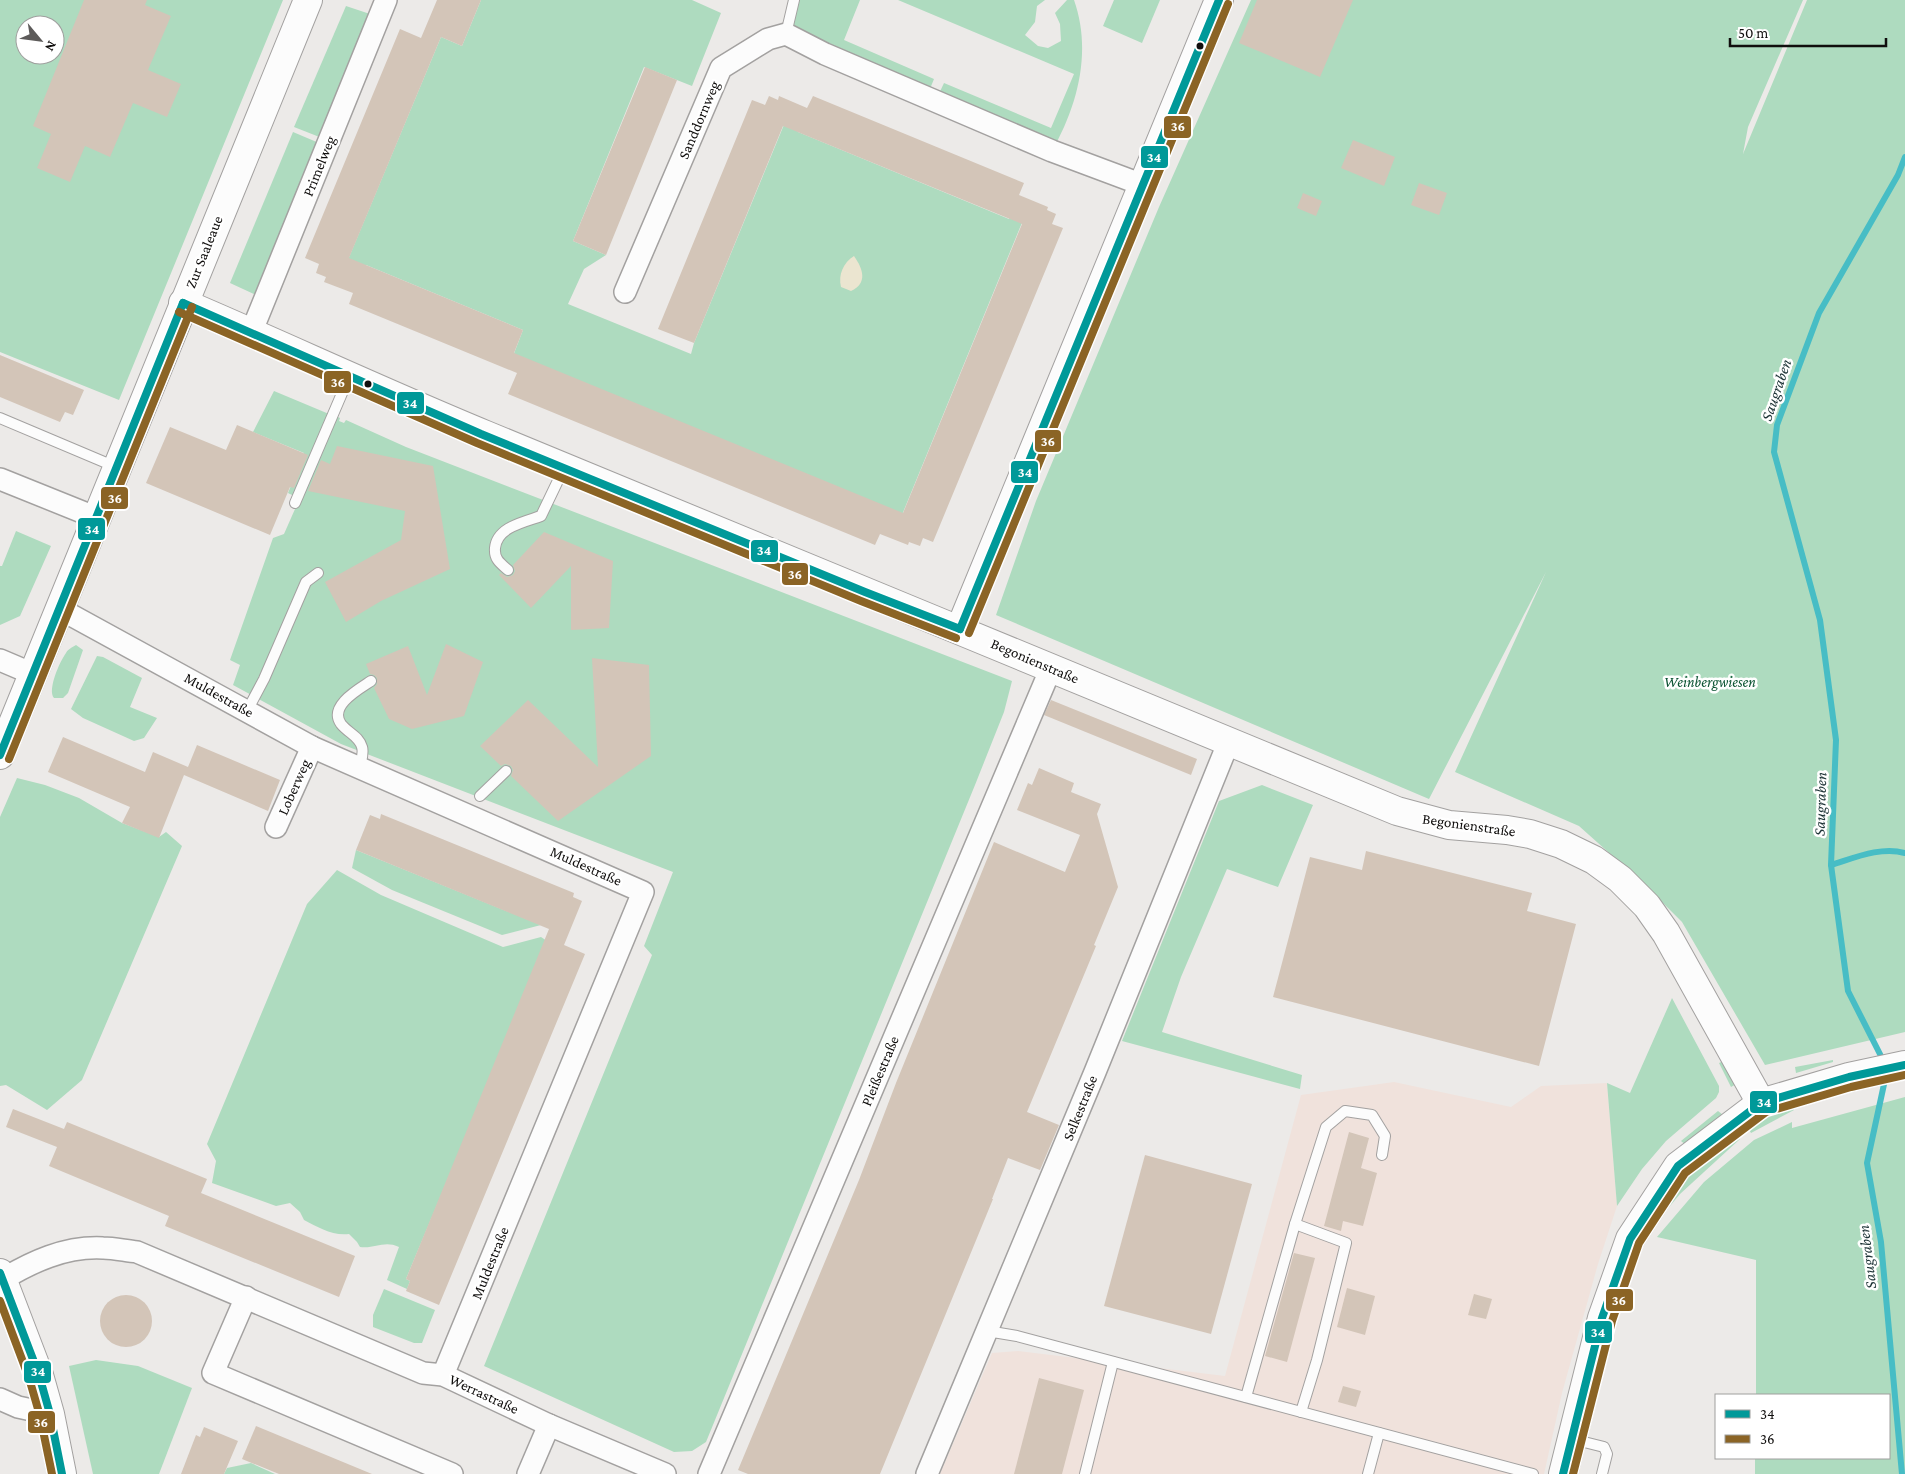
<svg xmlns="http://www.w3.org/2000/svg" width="1905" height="1474" font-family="'Crimson Pro',serif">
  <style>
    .commercial { fill: #f0e2dc }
    .green { fill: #aedbbf; fill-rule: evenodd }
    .sand { fill: #ebe5d0 }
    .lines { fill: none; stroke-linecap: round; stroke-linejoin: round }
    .stream { stroke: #47bdc5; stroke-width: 6 }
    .building { fill: #d3c5b8 }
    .lane-casing { stroke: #a3a1a0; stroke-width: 12 }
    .street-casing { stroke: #a3a1a0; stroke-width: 24 }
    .secondary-casing { stroke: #a3a1a0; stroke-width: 30 }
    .lane { stroke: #fcfcfc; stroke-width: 10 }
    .street { stroke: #fcfcfc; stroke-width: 21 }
    .secondary { stroke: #fcfcfc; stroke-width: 28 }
    .bus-1-casing { stroke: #fff; stroke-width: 11 }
    .bus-2-casing { stroke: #fff; stroke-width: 11 }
    .bus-1 { stroke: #099; stroke-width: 8 }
    .bus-2 { stroke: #8b6425; stroke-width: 8 }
    .bus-dot { fill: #100e0d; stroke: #fff; stroke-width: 2 }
    .labels { text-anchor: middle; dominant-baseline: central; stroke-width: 5; stroke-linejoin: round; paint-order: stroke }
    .street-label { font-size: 15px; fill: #100e0d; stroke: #fff }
    .park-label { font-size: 15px; font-style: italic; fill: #0c5433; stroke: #fff }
    .water-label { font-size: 16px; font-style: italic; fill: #1e3437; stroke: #fff }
    .line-badge { stroke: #fff; stroke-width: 2 }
    .badge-label { font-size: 14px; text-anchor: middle; font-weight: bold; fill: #fff }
  </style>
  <rect width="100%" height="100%" fill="#eceae8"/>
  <path class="commercial" d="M 1394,1082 L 1511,1107 L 1541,1086 L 1607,1083 L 1617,1206 L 1598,1264 L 1562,1393 L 1544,1474 L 940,1474 L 992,1353 L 1018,1351 L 1225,1376 L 1301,1095 Z"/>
  <g class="green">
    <path d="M 0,0 L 283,0 L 119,400 L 0,352 ZM 25,25 L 55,25 L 55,55 L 25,55 Z"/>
    <path d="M 481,0 L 692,0 L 721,13 L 692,86 L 644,67 L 573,241 L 606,255 L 584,269 L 568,304 L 691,354 L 694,343 L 788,115 L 798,132 L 1009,219 L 1014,208 L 1026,213 L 897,527 L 513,356 L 523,330 L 366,265 L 359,281 L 342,274 L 441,37 L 462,46 Z"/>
    <path d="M 794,0 L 860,0 L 844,40 L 934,79 L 927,96 L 786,34 Z"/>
    <path d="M 898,0 L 1045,0 L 1037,6 L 1035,22 L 1025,35 L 1038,46 L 1048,48 L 1061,41 L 1060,24 L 1055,13 L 1067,0 L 1074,0 C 1092,51 1078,105 1052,151 L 936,100 L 944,83 L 1051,128 L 1074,74 Z"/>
    <path d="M 1114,0 L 1160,0 L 1142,43 L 1103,26 Z"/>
    <path d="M 1251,0 L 1803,0 L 1748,127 L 1743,154 L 1807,0 L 1905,0 L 1905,1032 L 1765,1065 L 1682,922 L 1645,885 L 1579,826 L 1455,772 L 1546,572 L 1429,799 L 996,615 L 1036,501 L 1159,207 Z"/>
    <path d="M 346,6 L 373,15 L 322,138 L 294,127 Z"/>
    <path d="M 293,132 L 319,143 L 258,296 L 230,283 Z"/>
    <path d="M 274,391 L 329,414 L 294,496 L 288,493 L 304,453 L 253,432 Z"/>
    <path d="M 336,416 L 340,418 L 339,421 L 344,423 L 346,420 L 406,447 L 1012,681 L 1004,712 L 975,785 L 706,1442 L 692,1451 L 674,1452 L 484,1366 L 652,955 L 644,946 L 673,872 L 341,744 L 233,685 L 240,665 L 230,660 L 273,538 L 284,534 Z"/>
    <path d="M 16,531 L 51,546 L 20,616 L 0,625 L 0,566 L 2,566 Z"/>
    <path d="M 76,645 L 83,650 L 68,693 L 63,698 L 54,698 C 47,690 60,661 66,653 C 68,649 73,647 76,645 Z"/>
    <path d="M 97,656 L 103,657 L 142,678 L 130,707 L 157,718 L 144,738 L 134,741 L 83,718 L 71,709 Z"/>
    <path d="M 17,778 L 45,785 L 79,798 L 122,823 L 159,837 L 166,832 L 182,846 L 82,1080 L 47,1110 L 6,1085 L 0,1086 L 0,817 Z"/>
    <path d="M 1262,785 L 1313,805 L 1278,887 L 1227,869 L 1181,977 L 1162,1032 L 1302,1075 L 1300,1089 L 1122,1041 L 1219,801 Z"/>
    <path d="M 356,850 L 541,925 L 502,935 L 392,890 L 352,868 Z"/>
    <path d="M 337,870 L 381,895 L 503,947 L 541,937 L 547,941 L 406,1279 L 410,1281 L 407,1289 L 387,1280 L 399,1247 C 384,1240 375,1249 360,1247 L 357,1242 L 349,1234 C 332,1236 318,1227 304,1220 L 300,1212 L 290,1203 L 276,1206 L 212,1183 L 216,1161 L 207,1144 L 307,904 Z"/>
    <path d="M 1672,998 L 1719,1086 L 1719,1092 L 1716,1098 L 1666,1141 L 1642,1169 L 1617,1206 L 1607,1083 L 1630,1093 Z"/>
    <path d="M 1726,1060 L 1738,1083 L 1731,1087 L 1719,1063 Z"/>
    <path d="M 1833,1060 L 1833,1062 L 1796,1073 L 1795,1067 Z"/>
    <path d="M 1905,1097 L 1905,1474 L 1755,1474 L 1755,1458 L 1889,1458 L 1889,1395 L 1756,1395 L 1756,1260 L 1657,1237 L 1704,1182 L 1754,1140 L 1792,1122 L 1792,1128 Z"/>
    <path d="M 1793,1105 L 1794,1110 L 1751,1133 L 1747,1126 Z"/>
    <path d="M 1718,1111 L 1723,1115 L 1686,1145 L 1681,1141 Z"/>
    <path d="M 1735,1134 L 1740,1139 L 1680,1194 L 1649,1231 L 1672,1195 L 1699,1164 Z"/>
    <path d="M 384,1289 L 435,1310 L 422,1343 L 414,1343 L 373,1327 L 373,1315 Z"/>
    <path d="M 96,1360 L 138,1366 L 192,1388 L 159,1474 L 93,1474 L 69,1366 Z"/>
    <path d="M 251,1463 L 275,1474 L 224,1474 L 227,1468 Z"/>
  </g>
  <path class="sand" d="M 854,256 C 863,269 868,283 851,291 L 841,287 C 838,275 843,263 854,256 Z"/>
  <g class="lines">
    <g class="stream">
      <path d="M 1831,865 C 1854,858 1881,846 1905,853"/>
      <path d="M 1885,1064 L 1848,991 L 1831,865 L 1836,740 L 1820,620 L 1774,452 L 1777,425 L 1819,313 L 1898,175 L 1905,157"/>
      <path d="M 1886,1075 L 1867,1163 L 1881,1242 L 1902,1474"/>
    </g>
  </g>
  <g class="building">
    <path d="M 84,0 L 147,0 L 145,5 L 171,16 L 148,70 L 181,84 L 167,117 L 133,103 L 110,157 L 85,146 L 70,182 L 37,168 L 51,134 L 33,126 Z"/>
    <path d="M 437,0 L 481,0 L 462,46 L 441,37 L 349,258 L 523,330 L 514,353 L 903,513 L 1022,224 L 783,126 L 694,343 L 658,329 L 752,100 L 765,105 L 769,96 L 778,100 L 779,96 L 807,108 L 813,96 L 1024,183 L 1019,195 L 1048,207 L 1047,210 L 1056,214 L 1052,224 L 1063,228 L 933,542 L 923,538 L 920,546 L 909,542 L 908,545 L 880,534 L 875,545 L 508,394 L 517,373 L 349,304 L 353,293 L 324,282 L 326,277 L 316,273 L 319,264 L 305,258 L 400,29 L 421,38 Z"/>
    <path d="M 1257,0 L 1353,0 L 1320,77 L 1239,43 Z"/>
    <path d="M 645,67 L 677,80 L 606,255 L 573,241 Z"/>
    <path d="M 1353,140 L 1395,157 L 1384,186 L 1341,168 Z"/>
    <path d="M 1419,183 L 1447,193 L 1439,215 L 1411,205 Z"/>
    <path d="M 1303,193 L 1322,201 L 1316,216 L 1297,208 Z"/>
    <path d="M 0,355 L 84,390 L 73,415 L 65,412 L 60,422 L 0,397 Z"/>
    <path d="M 237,425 L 308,455 L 294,488 L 290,487 L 270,535 L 146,483 L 170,427 L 226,450 Z"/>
    <path d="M 337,446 L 433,466 L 450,569 L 381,601 L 346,622 L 325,582 L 401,540 L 405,511 L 308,491 L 321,460 L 330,464 Z"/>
    <path d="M 544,532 L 613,561 L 609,628 L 571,630 L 571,566 L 531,608 L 499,575 L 501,573 L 507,577 L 513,575 L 515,571 L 513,565 Z"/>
    <path d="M 446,644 L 483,662 L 464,716 L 412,729 L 389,719 L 374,688 L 377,684 L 377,678 L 374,675 L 370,674 L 366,664 L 408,646 L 427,695 Z"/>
    <path d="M 592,658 L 649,665 L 651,756 L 558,821 L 511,776 L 513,770 L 511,766 L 505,764 L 501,766 L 480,746 L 528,700 L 598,767 Z"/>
    <path d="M 1051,700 L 1197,759 L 1191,775 L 1044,715 Z"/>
    <path d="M 63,737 L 145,772 L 153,752 L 188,767 L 197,745 L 280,780 L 268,811 L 184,775 L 159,838 L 122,823 L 130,807 L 48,772 Z"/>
    <path d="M 1039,768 L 1074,783 L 1071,792 L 1101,804 L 1097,814 L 1118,887 L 1094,945 L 1096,946 L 1027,1112 L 1059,1125 L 1040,1170 L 1008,1158 L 992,1199 L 993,1199 L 880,1474 L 748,1474 L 738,1470 L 859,1180 L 896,1083 L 994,842 L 1065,872 L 1080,835 L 1017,810 L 1028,783 L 1032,785 Z"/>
    <path d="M 381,814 L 574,893 L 573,897 L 582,901 L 564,945 L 585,954 L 439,1305 L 406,1291 L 410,1281 L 406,1279 L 549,929 L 356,850 L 370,815 L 380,819 Z"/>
    <path d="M 1366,851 L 1532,893 L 1527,911 L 1576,924 L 1539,1066 L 1273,997 L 1310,857 L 1362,870 Z"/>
    <path d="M 13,1109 L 64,1129 L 67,1122 L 207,1179 L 201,1193 L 355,1256 L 339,1297 L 165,1226 L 169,1216 L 49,1166 L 57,1147 L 6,1127 Z"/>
    <path d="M 1349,1132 L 1369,1138 L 1361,1168 L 1377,1173 L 1363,1226 L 1343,1221 L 1341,1231 L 1324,1226 Z"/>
    <path d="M 1145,1155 L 1252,1184 L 1211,1334 L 1104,1306 Z"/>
    <path d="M 1294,1253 L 1315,1258 L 1287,1362 L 1265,1356 Z"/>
    <path d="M 1347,1288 L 1375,1296 L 1365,1335 L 1337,1327 Z"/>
    <path d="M 1474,1294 L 1492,1299 L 1486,1319 L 1468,1315 Z"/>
    <circle cx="126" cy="1321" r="26"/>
    <path d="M 1039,1378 L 1084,1390 L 1062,1474 L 1014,1474 Z"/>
    <path d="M 1343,1386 L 1361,1391 L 1356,1407 L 1338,1402 Z"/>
    <path d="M 256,1426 L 372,1474 L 279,1474 L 242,1459 Z"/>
    <path d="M 204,1427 L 238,1441 L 224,1474 L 181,1474 L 196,1435 L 200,1437 Z"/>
  </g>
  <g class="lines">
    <g class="lane-casing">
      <g id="lane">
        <path d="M 786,34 L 794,0"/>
        <path d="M 0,418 L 116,467"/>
        <path d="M 295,503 L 349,377"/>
        <path d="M 508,570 C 500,563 494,559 495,548 C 497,527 524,522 541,516 L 564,468"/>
        <path d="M 247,711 L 264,679 L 306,582 L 318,573"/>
        <path d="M 360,767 C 361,761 364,753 362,747 C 359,736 348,733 341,724 C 328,706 359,689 371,681"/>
        <path d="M 480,796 L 506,771"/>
        <path d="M 1295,1224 L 1346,1243 L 1317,1360 L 1301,1412"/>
        <path d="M 987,1331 L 1017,1336 L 1533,1474"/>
        <path d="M 1246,1397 L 1295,1224 L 1326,1127 L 1345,1111 L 1372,1115 L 1385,1136 L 1382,1155"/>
        <path d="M 1572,1439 L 1604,1447 L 1607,1454 L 1602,1474"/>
        <path d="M 1085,1474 L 1113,1362"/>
        <path d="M 1368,1474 L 1379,1433"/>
      </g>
    </g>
    <g class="street-casing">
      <g id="street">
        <path d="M 625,292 L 721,68 L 768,39 L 786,34 L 825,54 L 1052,151 L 1143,185"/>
        <path d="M 251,333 L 386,0"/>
        <path d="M 0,479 L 97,518"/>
        <path d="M 60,609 L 312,747 L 643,892 L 443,1375"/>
        <path d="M 0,660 L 33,674"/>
        <path d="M 276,827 L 312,747"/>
        <path d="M 0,1281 C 31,1262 65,1246 103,1248 C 114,1248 126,1251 137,1252 L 423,1373 L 443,1375 L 549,1425 L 665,1474"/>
        <path d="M 246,1297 L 213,1373 L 452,1474"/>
        <path d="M 0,1399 L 18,1407 L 50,1414"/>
        <path d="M 528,1474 L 549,1425"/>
        <path d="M 709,1474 L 1051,668"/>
        <path d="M 927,1474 L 1095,1072 L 1229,741"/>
      </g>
    </g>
    <g class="secondary-casing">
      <g id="secondary">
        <path d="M 183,303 C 284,346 384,393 486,435 C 789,562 1094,684 1397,811 L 1449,825 L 1507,830 L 1530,834 L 1561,844 L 1594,860 L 1620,879 L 1647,906 L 1666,933 L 1761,1103"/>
        <path d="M 960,629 L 1219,0"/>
        <path d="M 0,755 L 308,0"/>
        <path d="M 0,1273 L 39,1375 L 50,1414 L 62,1474"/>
        <path d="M 1563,1474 L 1602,1318 L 1630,1239 L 1678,1166 L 1761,1103 L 1849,1077 L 1905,1065"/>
      </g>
    </g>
    <use href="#lane" class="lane"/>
    <use href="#street" class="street"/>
    <use href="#secondary" class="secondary"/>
    <g class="bus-1-casing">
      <g id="bus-1">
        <path d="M 183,303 L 481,434 L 865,592 L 960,629"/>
        <path d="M 960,629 L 1219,0"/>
        <path d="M 0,755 L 183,303"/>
        <path d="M 0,1273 L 39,1375 L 50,1414 L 62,1474"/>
        <path d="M 1563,1474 L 1602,1318 L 1630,1239 L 1678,1166 L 1761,1103 L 1849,1077 L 1905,1065"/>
      </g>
    </g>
    <g class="bus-2-casing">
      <g id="bus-2">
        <path d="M 179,312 L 477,443 L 861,601 L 956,638"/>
        <path d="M 969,633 L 1228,4"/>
        <path d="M 9,759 L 192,307"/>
        <path d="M 0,1301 L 29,1378 L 40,1416 L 52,1474"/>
        <path d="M 1573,1474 L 1612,1321 L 1639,1243 L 1685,1173 L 1766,1112 L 1851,1087 L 1905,1075"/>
      </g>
    </g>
    <use href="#bus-1" class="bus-1"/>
    <use href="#bus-2" class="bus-2"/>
  </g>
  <g class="bus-dot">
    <circle cx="1200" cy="46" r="4.5"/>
    <circle cx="368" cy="384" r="4.5"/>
  </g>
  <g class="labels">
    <g class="street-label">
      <text transform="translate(699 120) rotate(-67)">Sanddornweg</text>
      <text transform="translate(319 166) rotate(-68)">Primelweg</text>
      <text transform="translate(204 252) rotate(-68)">Zur Saaleaue</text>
      <text transform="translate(1035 661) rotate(23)">Begonienstraße</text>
      <text transform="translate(219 695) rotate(29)">Muldestraße</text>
      <text transform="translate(294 787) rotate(-66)">Loberweg</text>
      <text transform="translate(1469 825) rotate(8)">Begonienstraße</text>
      <text transform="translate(586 866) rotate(24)">Muldestraße</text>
      <text transform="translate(880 1071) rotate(-67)">Pleißestraße</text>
      <text transform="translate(1080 1108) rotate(-68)">Selkestraße</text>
      <text transform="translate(490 1263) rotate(-68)">Muldestraße</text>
      <text transform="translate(484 1394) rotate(25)">Werrastraße</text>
    </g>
    <g class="park-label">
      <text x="1710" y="682">Weinbergwiesen</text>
    </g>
    <g class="water-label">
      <text transform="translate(1776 390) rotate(-71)">Saugraben</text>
      <text transform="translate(1820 804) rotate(-88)">Saugraben</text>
      <text transform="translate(1867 1257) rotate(-97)">Saugraben</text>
    </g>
  </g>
  <g class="line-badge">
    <rect x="1163" y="115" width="29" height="24" rx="5" fill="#8b6425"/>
    <rect x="1140" y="145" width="29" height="24" rx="5" fill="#099"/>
    <rect x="323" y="370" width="29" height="24" rx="5" fill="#8b6425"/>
    <rect x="396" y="391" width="29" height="24" rx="5" fill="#099"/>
    <rect x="1034" y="429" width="28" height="24" rx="5" fill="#8b6425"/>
    <rect x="1010" y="460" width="29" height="24" rx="5" fill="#099"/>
    <rect x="100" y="486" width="29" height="24" rx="5" fill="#8b6425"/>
    <rect x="77" y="517" width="29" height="24" rx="5" fill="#099"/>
    <rect x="750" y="539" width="29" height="24" rx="5" fill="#099"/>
    <rect x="781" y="562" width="28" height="24" rx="5" fill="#8b6425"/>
    <rect x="1749" y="1090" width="29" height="24" rx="5" fill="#099"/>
    <rect x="1605" y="1288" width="29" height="24" rx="5" fill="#8b6425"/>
    <rect x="1584" y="1320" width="29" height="24" rx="5" fill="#099"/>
    <rect x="23" y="1360" width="29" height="24" rx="5" fill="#099"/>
    <rect x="27" y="1410" width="29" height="24" rx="5" fill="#8b6425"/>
  </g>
  <g class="badge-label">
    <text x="1178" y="131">36</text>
    <text x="1154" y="162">34</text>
    <text x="338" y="387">36</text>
    <text x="410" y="408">34</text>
    <text x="1048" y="446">36</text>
    <text x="1025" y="477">34</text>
    <text x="115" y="503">36</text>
    <text x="92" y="534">34</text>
    <text x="764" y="555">34</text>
    <text x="795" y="579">36</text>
    <text x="1764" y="1107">34</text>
    <text x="1619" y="1305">36</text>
    <text x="1598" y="1337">34</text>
    <text x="38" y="1376">34</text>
    <text x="41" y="1427">36</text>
  </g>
  <rect x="1715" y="1394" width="175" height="65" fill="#ffffff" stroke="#9f9f9e"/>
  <rect x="1725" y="1410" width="25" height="8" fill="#009999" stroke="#9f9f9e"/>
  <text x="1760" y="1419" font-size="15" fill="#100e0d">34</text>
  <rect x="1725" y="1435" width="25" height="8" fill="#8b6425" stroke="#9f9f9e"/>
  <text x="1760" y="1444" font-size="15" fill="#100e0d">36</text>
  <g transform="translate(40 40) rotate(119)"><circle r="24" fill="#ffffff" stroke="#9f9f9e"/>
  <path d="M0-4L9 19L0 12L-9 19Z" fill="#5d5b5a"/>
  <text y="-8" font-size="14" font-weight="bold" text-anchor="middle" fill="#100e0d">N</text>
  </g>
  <path d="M1730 38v8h156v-8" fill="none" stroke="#100e0d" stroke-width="2.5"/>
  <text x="1738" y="38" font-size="15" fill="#100e0d" stroke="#ffffff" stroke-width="4" paint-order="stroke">50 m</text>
</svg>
